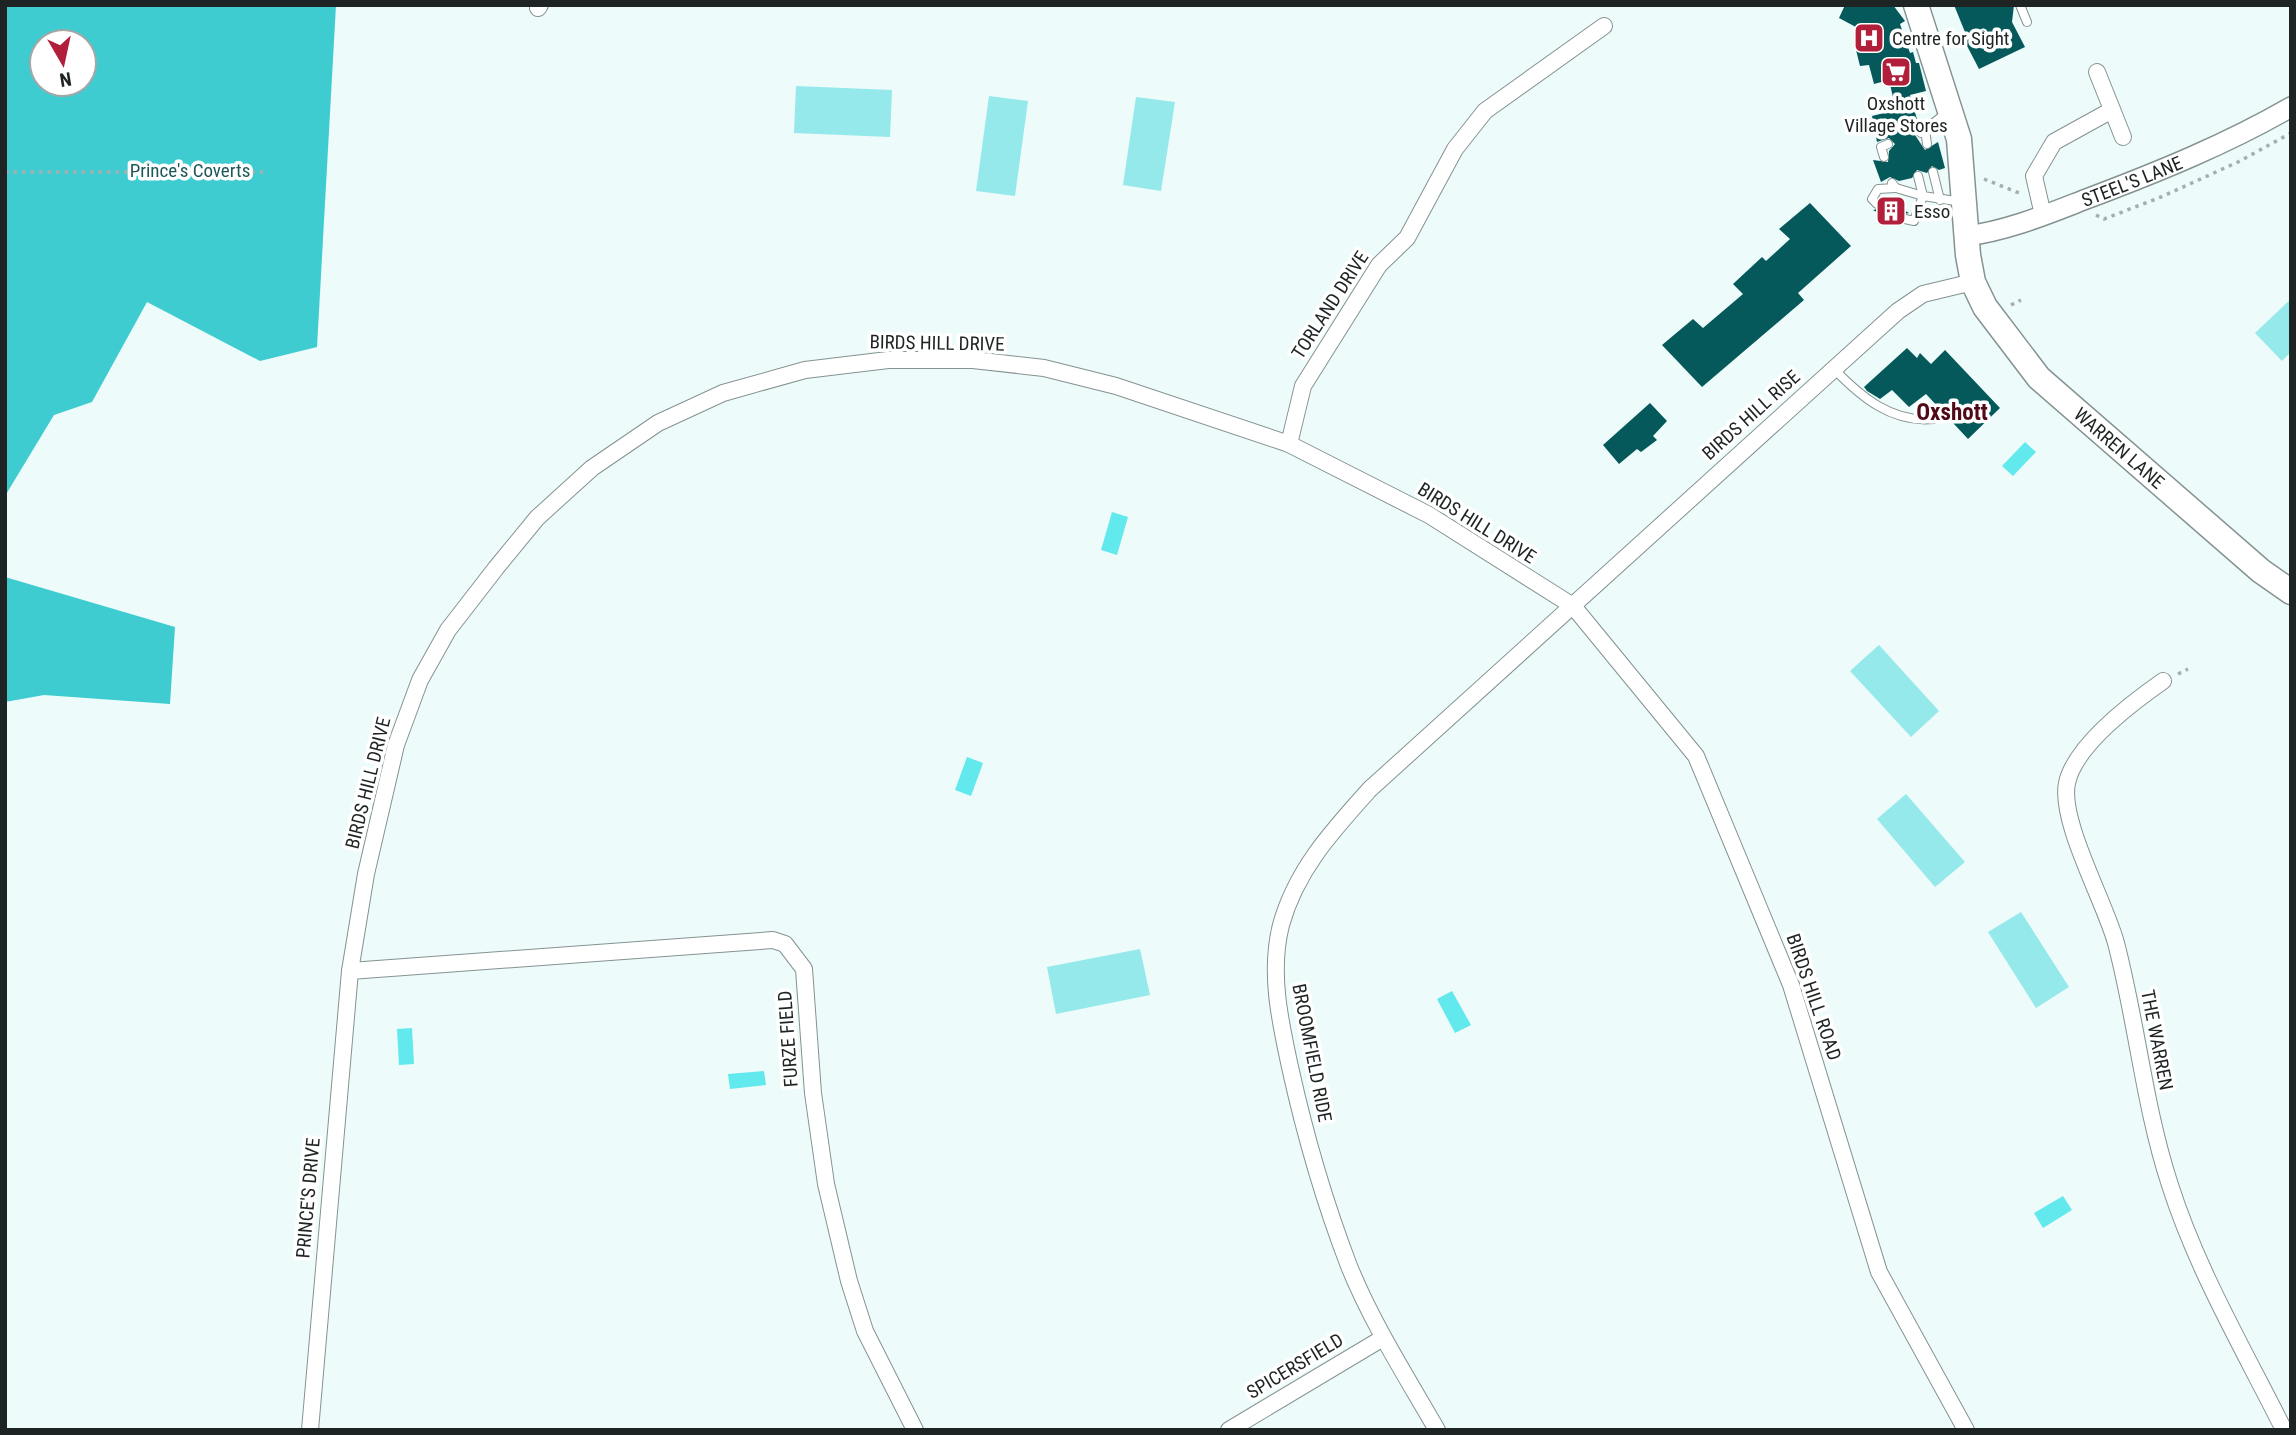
<svg xmlns="http://www.w3.org/2000/svg" width="2296" height="1435" font-family="'Roboto Condensed',sans-serif">
  <style>
    .green { fill: #95e9eb }
    .forest { fill: #3eccd0; fill-rule: evenodd }
    .water { fill: #62e9ed }
    .building { fill: #05595b }
    .lines { fill: none; stroke-linecap: round; stroke-linejoin: round }
    .service-casing { stroke: #859292; stroke-width: 10 }
    .minor-casing { stroke: #859292; stroke-width: 18 }
    .tertiary-casing { stroke: #859292; stroke-width: 22 }
    .primary-casing { stroke: #859292; stroke-width: 27 }
    .path { stroke: #a4afaf; stroke-width: 3.5; stroke-dasharray: 3.5 5; stroke-linecap: butt }
    .service { stroke: #fff; stroke-width: 8 }
    .minor { stroke: #fff; stroke-width: 16 }
    .tertiary { stroke: #fff; stroke-width: 19 }
    .primary { stroke: #fff; stroke-width: 24 }
    .labels { text-anchor: middle; dominant-baseline: central; stroke-width: 7; stroke-linejoin: round; paint-order: stroke }
    .poi-label { font-size: 19px; fill: #1e2323; stroke: #fff; text-anchor: start }
    .park-label { font-size: 19px; fill: #1d5759; stroke: #fff }
    .street-label { font-size: 19px; fill: #1e2323; stroke: #fff }
    .quarter-label { font-size: 23px; font-weight: bold; fill: #500a16; stroke: #fff }
  </style>
  <rect width="100%" height="100%" fill="#edfbfb"/>
  <g class="green">
    <path d="M 796,86 L 892,90 L 890,137 L 794,133 Z"/>
    <path d="M 989,96 L 1028,101 L 1015,196 L 976,191 Z"/>
    <path d="M 1136,97 L 1175,102 L 1161,191 L 1123,185 Z"/>
    <path d="M 2291,299 L 2291,352 L 2282,361 L 2255,333 Z"/>
    <path d="M 1879,645 L 1939,711 L 1911,737 L 1850,671 Z"/>
    <path d="M 1906,794 L 1965,862 L 1935,887 L 1877,819 Z"/>
    <path d="M 2021,912 L 2069,987 L 2036,1008 L 1988,932 Z"/>
    <path d="M 1140,949 L 1150,995 L 1056,1014 L 1047,967 Z"/>
  </g>
  <g class="forest">
    <path d="M 5,5 L 336,5 L 317,347 L 260,361 L 147,302 L 92,402 L 54,415 L 5,496 ZM 42,42 L 84,42 L 84,84 L 42,84 Z"/>
    <path d="M 5,577 L 175,627 L 170,704 L 44,695 L 5,702 Z"/>
  </g>
  <g class="water">
    <path d="M 2025,442 L 2036,452 L 2013,476 L 2002,466 Z"/>
    <path d="M 1112,512 L 1128,517 L 1117,555 L 1101,550 Z"/>
    <path d="M 967,757 L 983,763 L 971,796 L 955,790 Z"/>
    <path d="M 1452,991 L 1471,1025 L 1455,1033 L 1437,999 Z"/>
    <path d="M 412,1028 L 414,1064 L 399,1065 L 397,1029 Z"/>
    <path d="M 764,1071 L 766,1085 L 730,1089 L 728,1074 Z"/>
    <path d="M 2063,1196 L 2072,1210 L 2043,1228 L 2034,1213 Z"/>
  </g>
  <g class="building">
    <path d="M 1845,5 L 1893,5 L 1905,21 L 1900,24 L 1910,53 L 1913,52 L 1916,63 L 1919,63 L 1926,91 L 1910,95 L 1919,126 L 1915,135 L 1925,150 L 1938,142 L 1945,168 L 1939,170 L 1932,166 L 1927,173 L 1917,170 L 1912,178 L 1899,181 L 1890,177 L 1881,182 L 1873,160 L 1888,162 L 1889,151 L 1895,144 L 1889,138 L 1877,142 L 1872,116 L 1896,110 L 1889,80 L 1874,84 L 1869,65 L 1860,66 L 1854,42 L 1867,33 L 1839,18 Z"/>
    <path d="M 1954,5 L 2014,5 L 2012,22 L 2025,47 L 1979,69 L 1964,40 L 1967,37 Z"/>
    <path d="M 1881,197 L 1909,213 L 1900,215 L 1901,226 L 1873,210 L 1882,208 Z"/>
    <path d="M 1810,203 L 1851,246 L 1798,293 L 1804,300 L 1702,387 L 1662,345 L 1693,319 L 1703,328 L 1743,294 L 1733,284 L 1762,257 L 1766,261 L 1790,239 L 1779,229 Z"/>
    <path d="M 1907,348 L 1917,358 L 1920,353 L 1931,364 L 1945,350 L 2000,408 L 1968,439 L 1926,394 L 1909,407 L 1892,390 L 1880,399 L 1867,391 L 1864,387 Z"/>
    <path d="M 1650,403 L 1667,421 L 1653,436 L 1657,440 L 1641,452 L 1637,449 L 1619,464 L 1603,445 Z"/>
  </g>
  <g class="lines">
    <g class="service-casing">
      <g id="service">
        <path d="M 2020,5 L 2027,22"/>
        <path d="M 1925,129 L 1927,144"/>
        <path d="M 1921,133 L 1946,113"/>
        <path d="M 1884,157 L 1881,147 L 1888,144"/>
        <path d="M 1933,172 L 1940,200"/>
        <path d="M 1918,176 L 1923,196 L 1962,202"/>
        <path d="M 1892,183 L 1896,188 L 1923,196 L 1914,221 L 1905,219"/>
        <path d="M 1877,204 L 1872,199 L 1878,189 L 1896,188"/>
        <path d="M 1834,369 C 1861,397 1892,423 1933,419"/>
      </g>
    </g>
    <g class="minor-casing">
      <g id="minor">
        <path d="M 538,8 L 540,5"/>
        <path d="M 2097,72 L 2123,137"/>
        <path d="M 2043,215 L 2034,176 L 2054,142 L 2112,110"/>
        <path d="M 1289,444 L 1303,386 L 1379,265 L 1407,238 L 1455,149 L 1485,111 L 1604,26"/>
        <path d="M 2163,681 C 2133,702 2075,745 2067,783 C 2059,821 2105,902 2116,943 C 2137,1023 2144,1106 2170,1185 C 2197,1270 2244,1350 2284,1430"/>
        <path d="M 350,971 L 773,940 L 785,944 L 804,969 L 813,1093 L 826,1184 L 849,1281 L 865,1331 L 915,1430"/>
        <path d="M 310,1430 L 350,971 L 366,874 L 396,745 L 420,680 L 448,630 L 496,568 L 537,518 L 592,468 L 658,423 L 723,393 L 805,370 L 888,360 L 973,360 L 1044,368 L 1116,386 L 1289,444 L 1429,515 L 1573,606 L 1696,756 L 1791,985 L 1879,1272 L 1966,1430"/>
        <path d="M 1229,1430 L 1383,1338"/>
        <path d="M 1437,1430 C 1406,1376 1372,1323 1349,1266 C 1324,1201 1305,1135 1290,1067 C 1280,1021 1269,972 1281,925 C 1296,870 1333,830 1370,789 L 1898,311 L 1923,294 L 1973,282"/>
      </g>
    </g>
    <g class="tertiary-casing">
      <g id="tertiary">
        <path id="s1" d="M 1966,236 C 2008,231 2050,213 2089,198 C 2158,172 2227,144 2291,107"/>
      </g>
    </g>
    <g class="primary-casing">
      <g id="primary">
        <path id="s2" d="M 1916,5 L 1959,139 L 1968,255 L 1973,282 L 1985,307 L 2039,378 L 2261,571 L 2291,592"/>
      </g>
    </g>
    <g class="path">
      <path d="M 5,172 L 263,172"/>
      <path d="M 1984,179 L 2019,193"/>
      <path d="M 2096,215 L 2104,219 L 2161,197 L 2238,162 L 2291,133"/>
      <path d="M 2011,305 L 2021,300"/>
      <path d="M 2178,674 L 2188,669"/>
    </g>
    <use href="#service" class="service"/>
    <use href="#minor" class="minor"/>
    <use href="#tertiary" class="tertiary"/>
    <use href="#primary" class="primary"/>
  </g>
  <defs>
    <g id="hospital-square" transform="scale(1.575)"><rect x="-9" y="-9" width="18" height="18" rx="4" fill="#b21f3a" stroke="#fff"/><path d="M-5-5h3v3.5h4V-5h3V5h-3V1.5h-4V5h-3Z" fill="#fff"/></g>
    <g id="supermarket-square" transform="scale(1.575)"><rect x="-9" y="-9" width="18" height="18" rx="4" fill="#b21f3a" stroke="#fff"/><path d="M-6-5.5h2.5l.6 2H6L4.5 2H-2.5L-4.4-4H-6ZM-1.5 3.2a1.3 1.3 0 1 0 .1 0ZM3 3.2a1.3 1.3 0 1 0 .1 0Z" fill="#fff"/></g>
    <g id="building-square" transform="scale(1.575)"><rect x="-9" y="-9" width="18" height="18" rx="4" fill="#b21f3a" stroke="#fff"/><path d="M-4-6H4V6H1V3H-1V6H-4ZM-2.5-4.3h1.7v1.8h-1.7ZM.8-4.3h1.7v1.8H.8ZM-2.5-1h1.7V.8h-1.7ZM.8-1h1.7V.8H.8Z" fill="#fff"/></g>
  </defs>
  <g fill-rule="evenodd">
    <use href="#hospital-square" x="1869" y="38"/>
    <use href="#supermarket-square" x="1896" y="72"/>
    <use href="#building-square" x="1891" y="211"/>
  </g>
  <g class="labels">
    <g class="poi-label">
      <text x="1892" y="38">Centre for Sight</text>
      <text x="1896" y="103" text-anchor="middle">Oxshott<tspan x="1896" dy="22">Village Stores</tspan></text>
      <text x="1914" y="211">Esso</text>
    </g>
    <g class="park-label">
      <text x="190" y="170">Prince's Coverts</text>
    </g>
    <g class="street-label">
      <text stroke="none"><textPath href="#s1" startOffset="175">STEEL'S LANE</textPath></text>
      <text transform="translate(1330 305) rotate(-57)">TORLAND DRIVE</text>
      <text transform="translate(937 343) rotate(1)">BIRDS HILL DRIVE</text>
      <text transform="translate(1751 415) rotate(-42)">BIRDS HILL RISE</text>
      <text stroke="none"><textPath href="#s2" startOffset="508">WARREN LANE</textPath></text>
      <text transform="translate(1477 523) rotate(32)">BIRDS HILL DRIVE</text>
      <text transform="translate(368 783) rotate(-76)">BIRDS HILL DRIVE</text>
      <text transform="translate(1814 997) rotate(71)">BIRDS HILL ROAD</text>
      <text transform="translate(788 1039) rotate(-94)">FURZE FIELD</text>
      <text transform="translate(2157 1040) rotate(79)">THE WARREN</text>
      <text transform="translate(1312 1053) rotate(79)">BROOMFIELD RIDE</text>
      <text transform="translate(308 1198) rotate(-85)">PRINCE'S DRIVE</text>
      <text transform="translate(1295 1366) rotate(-31)">SPICERSFIELD</text>
    </g>
    <g class="quarter-label">
      <text x="1952" y="412">Oxshott</text>
    </g>
  </g>
  <rect width="2296" height="1435" fill="none" stroke="#1e2323" stroke-width="14"/>
  <g transform="translate(63 63) rotate(171)"><circle r="33" fill="#ffffff" stroke="#a5a7a7" stroke-width="2"/>
  <path d="M0-5L12 26L0 18L-12 26Z" fill="#b21f3a"/>
  <text y="-10" font-size="19" font-weight="bold" text-anchor="middle" fill="#1e2323">N</text>
  </g>
</svg>
